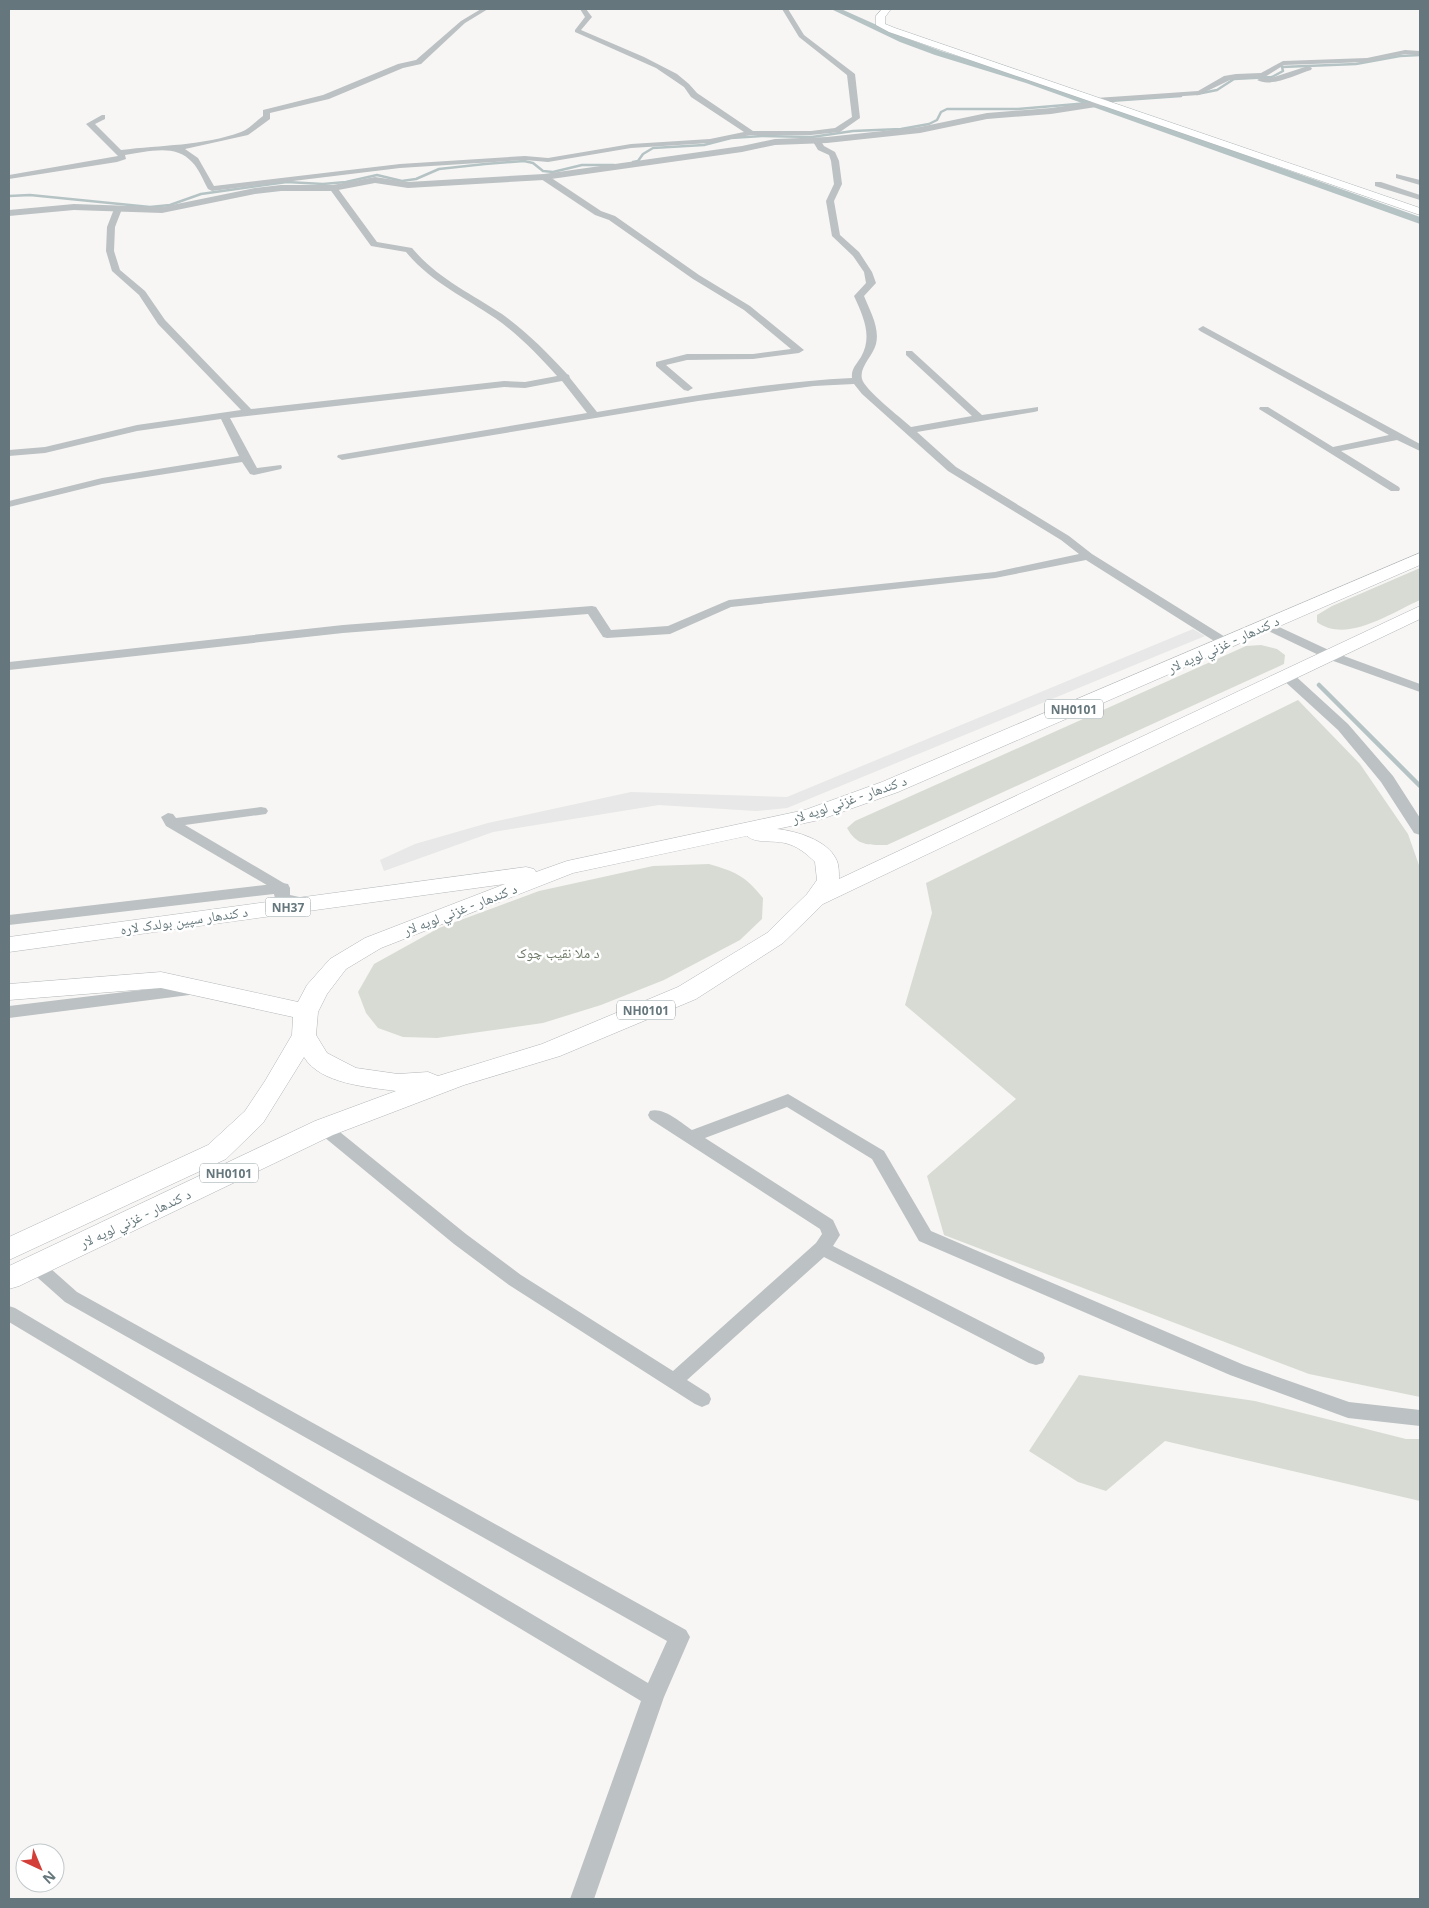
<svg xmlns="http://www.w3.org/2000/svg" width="1429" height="1908" font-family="'Open Sans','Noto Naskh Arabic',sans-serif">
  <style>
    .built { fill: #e7e8e7 }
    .green { fill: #d8dbd4 }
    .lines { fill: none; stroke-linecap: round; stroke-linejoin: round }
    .stream-far1 { stroke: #b5c3c5; stroke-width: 2.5 }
    .stream { stroke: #b5c3c5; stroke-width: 4.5 }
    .canal { fill: #b5c3c5; fill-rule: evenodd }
    .secondary-casing { stroke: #aeb6b8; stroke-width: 1 }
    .trunk-casing { stroke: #b2b6b8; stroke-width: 1 }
    .minor { fill: #bcc1c3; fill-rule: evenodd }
    .tertiary { fill: #bcc1c3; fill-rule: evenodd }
    .secondary { fill: #fff; fill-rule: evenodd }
    .trunk { fill: #fff; fill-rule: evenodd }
    .labels { text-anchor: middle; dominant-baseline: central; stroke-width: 5; stroke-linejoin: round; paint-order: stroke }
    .shield { fill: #fff; stroke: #93a0a3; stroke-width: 1 }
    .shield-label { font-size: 12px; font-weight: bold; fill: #65777c }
    .street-label { font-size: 14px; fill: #65777c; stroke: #fff }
    .park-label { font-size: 14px; fill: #6e7a67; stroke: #fff }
  </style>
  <rect width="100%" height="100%" fill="#f7f6f4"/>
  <path class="built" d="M 1193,629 L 1205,636 L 787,808 L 756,811 L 659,805 L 493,832 L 384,871 L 380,860 L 415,844 L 488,823 L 631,792 L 787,797 Z"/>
  <g class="green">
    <path d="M 1420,568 L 1420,600 C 1391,613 1346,644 1317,622 L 1317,615 L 1332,606 Z"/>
    <path d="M 1261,645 L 1277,649 L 1285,655 L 1284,664 L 887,845 C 868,845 857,846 847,828 L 855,821 L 1246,646 Z"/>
    <path d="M 1298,700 L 1360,764 L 1408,834 L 1420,868 L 1420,1397 L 1309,1374 L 944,1235 L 927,1176 L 1016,1099 L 905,1005 L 932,913 L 926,883 Z"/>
    <path d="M 709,864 C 736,872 744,875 763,898 L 762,919 L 740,940 L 664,980 L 601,1005 L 543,1023 L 437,1038 L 403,1037 L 378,1028 L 366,1013 L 358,992 L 374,964 L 439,928 L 539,891 L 653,866 Z"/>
    <path d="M 1079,1375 L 1255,1401 L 1406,1439 L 1420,1439 L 1420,1501 L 1165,1441 L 1106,1491 L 1078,1482 L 1029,1451 Z"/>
  </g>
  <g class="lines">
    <g class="stream-far1">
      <path d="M 1197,94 L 1217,90 L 1234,79 L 1272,77 L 1283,71 L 1282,67 L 1356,64 L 1400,56 L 1420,55"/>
      <path d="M 1110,101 L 1181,96"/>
      <path d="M 633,162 L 638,161 L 643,154 L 653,148 L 704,145 L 731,138 L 762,136 L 812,137 L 853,131 L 901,129 L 929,124 L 937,120 L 941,112 L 947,109 L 1018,109 L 1089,103"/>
      <path d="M 9,196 L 30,195 L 150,207 L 170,205 L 201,194 L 287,182 L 323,184 L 346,182 L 377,175 L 402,181 L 416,179 L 439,169 L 485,164 L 524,161 L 533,163 L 543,171 L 553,172 L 582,165 L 614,165"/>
    </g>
    <path class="stream" d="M 1319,685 L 1420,786"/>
    <path class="canal" d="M 831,9 L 841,9 L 906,38 L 941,51 L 1032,79 L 1420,217 L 1420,224 L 1026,83 L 935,55 L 900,42 Z"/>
    <g class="secondary-casing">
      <path id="secondary" d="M 882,9 L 891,9 L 885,17 L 885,24 L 895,28 L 1420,208 L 1420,215 L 889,32 L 876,25 L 876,16 Z"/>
    </g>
    <g class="trunk-casing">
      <path id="trunk" d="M 1420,553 L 1420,565 L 898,792 L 819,820 L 777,829 C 796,831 827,840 836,859 C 839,864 839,873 839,879 L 1420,606 L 1420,619 L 823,904 L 783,943 L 696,999 L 560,1056 L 464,1085 L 333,1135 L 19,1286 L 9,1289 L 9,1266 L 315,1121 L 396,1091 C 368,1087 320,1084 304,1057 L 263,1123 L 226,1159 L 9,1260 L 9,1237 L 208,1145 L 245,1111 L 265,1081 L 292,1035 L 293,1017 L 161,988 L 9,1000 L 9,984 L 161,972 L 298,1002 L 307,985 L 330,959 L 365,938 L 505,884 L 9,952 L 9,937 L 526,867 L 534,869 L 536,872 L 567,861 L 805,810 L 882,782 ZM 747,836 C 756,844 773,840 785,843 C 797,846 806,853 815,862 L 817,880 L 807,894 L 767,933 L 678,987 L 542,1044 L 438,1076 L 428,1072 L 398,1074 L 356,1068 L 327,1053 L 316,1035 L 318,1012 L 327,994 L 346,969 L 381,948 L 573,873 Z"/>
    </g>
    <g class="minor">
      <path d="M 481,9 L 488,9 L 465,23 L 421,64 L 403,68 L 329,99 L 270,113 L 270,119 L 248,135 L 185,149 L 198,158 L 214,186 L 400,164 L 525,156 L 548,158 L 631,144 L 710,139 L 744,132 L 691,97 L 684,87 L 656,68 L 575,32 L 575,30 L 585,17 L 580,9 L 586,9 L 592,17 L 581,30 L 644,57 L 677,74 L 689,84 L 697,93 L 753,131 L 811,131 L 835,128 L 852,117 L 847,75 L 799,37 L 782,9 L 788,9 L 804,35 L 855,74 L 860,118 L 840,132 L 811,135 L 751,135 L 710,143 L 631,148 L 548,162 L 525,160 L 400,168 L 212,191 L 208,189 C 203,180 199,169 192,162 C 175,143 147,152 125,155 L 126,159 L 117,162 L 9,179 L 9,175 L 118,156 L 86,124 L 102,115 L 105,115 L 105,119 L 95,124 L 121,150 C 161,145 203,146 241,132 C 249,129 256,121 263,116 L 263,110 L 323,95 L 398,64 L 416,60 L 461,21 Z"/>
      <path d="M 1405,50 L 1420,51 L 1420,55 L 1405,54 L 1367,62 L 1284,65 L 1265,77 L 1230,80 L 1199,95 L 1096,102 L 1092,100 L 1096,98 L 1198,91 L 1224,76 L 1236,74 L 1261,73 L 1283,61 L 1367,58 Z"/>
      <path d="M 1308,66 L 1312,68 L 1311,70 C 1297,74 1271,88 1257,80 L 1261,78 L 1271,78 Z"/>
      <path d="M 813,138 L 819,138 L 824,146 L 835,152 L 839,161 L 842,184 L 834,201 L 840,235 L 859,252 L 872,272 L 876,283 L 864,296 C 870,311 880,328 876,344 C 873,356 859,367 862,379 C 864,389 901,418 911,427 L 972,416 L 906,355 L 906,351 L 912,351 L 982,415 L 1038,407 L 1038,411 L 1034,412 L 917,432 L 956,467 L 1069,536 L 1092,554 L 1230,640 L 1232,643 L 1230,646 L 1222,646 L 1086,560 L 995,578 L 731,607 L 670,634 L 607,638 L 603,637 L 588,614 L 343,633 L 9,670 L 9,662 L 343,625 L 592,606 L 596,607 L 611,630 L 668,626 L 729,600 L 995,572 L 1079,554 L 1061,540 L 948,471 L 862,394 L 854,384 L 814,386 L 698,401 L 342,460 L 337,457 L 338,455 L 587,413 L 562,381 L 525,388 L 504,387 L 230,418 L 257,468 L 281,465 L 282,467 L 281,469 L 254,475 L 250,474 L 242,462 L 102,484 L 9,507 L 9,501 L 102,478 L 239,456 L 221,419 L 137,431 L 45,453 L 9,456 L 9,450 L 45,447 L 137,425 L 241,410 L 158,324 L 139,295 L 112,271 L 106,251 L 107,227 L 114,209 L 118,206 L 122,209 L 115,227 L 114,251 L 120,270 L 145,291 L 165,320 L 251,409 L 504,381 L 525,382 L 557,376 C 538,355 518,334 495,318 C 464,297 431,282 406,252 L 371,246 L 329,188 L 333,186 L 336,186 L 377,242 L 412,248 C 437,278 470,293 502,314 C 526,331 547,352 567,374 L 569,375 L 570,378 L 597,412 C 681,398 766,382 852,378 C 851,369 856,365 861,357 C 873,336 863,316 854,296 L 866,283 L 864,272 L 853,256 L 832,236 L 826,201 L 834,184 L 831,161 L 829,155 L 818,150 L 812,140 Z"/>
      <path d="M 1396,174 L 1420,180 L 1420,185 L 1396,178 Z"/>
      <path d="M 541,175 L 547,175 L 601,211 L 615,216 L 699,275 L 750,306 L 804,350 L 799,353 L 753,359 L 687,360 L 666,365 L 693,388 L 688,391 L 684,390 L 656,366 L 656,362 L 687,354 L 753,354 L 791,349 L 744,310 L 693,279 L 609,220 L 595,215 L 541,179 Z"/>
      <path d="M 1375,182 L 1381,182 L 1420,195 L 1420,200 L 1375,186 Z"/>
      <path d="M 1203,326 L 1420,444 L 1420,451 L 1397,440 L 1341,451 L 1399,487 L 1400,489 L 1399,491 L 1391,491 L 1259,409 L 1260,407 L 1268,407 L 1333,447 L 1389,435 L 1200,331 L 1198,329 Z"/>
      <path d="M 1266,621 L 1333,652 L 1420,684 L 1420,692 L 1325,658 L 1262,628 L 1260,625 L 1262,622 Z"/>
      <path d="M 261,807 L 266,808 L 268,811 L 266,814 L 185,825 L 287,885 L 289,888 L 287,891 L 277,891 L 166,826 L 161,817 L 168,813 L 173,814 L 176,818 Z"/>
      <path d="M 788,1094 L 884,1151 L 931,1231 L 1244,1365 L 1349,1402 L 1420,1410 L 1420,1426 L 1348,1418 L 1230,1375 L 919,1241 L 872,1159 L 787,1107 L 705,1138 L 833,1220 L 840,1235 L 833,1246 L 1043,1353 L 1045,1358 L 1043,1363 L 1036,1365 L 1029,1363 L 824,1257 L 687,1380 L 709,1394 L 711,1399 L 709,1404 L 702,1407 L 695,1404 L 509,1285 L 454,1244 L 318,1132 L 316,1128 L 318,1124 L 324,1122 L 330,1124 L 466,1234 L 521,1275 L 673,1371 L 816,1243 L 822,1234 L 820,1229 L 650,1119 L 648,1115 L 650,1111 C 664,1107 681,1123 692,1130 Z"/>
      <path d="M 35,1258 L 41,1260 L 77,1292 L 686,1630 L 690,1637 L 664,1697 L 594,1899 L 570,1899 L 641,1701 L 9,1322 L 9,1306 L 15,1308 L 648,1683 L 667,1641 L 65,1302 L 29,1270 L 26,1265 L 29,1260 Z"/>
    </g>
    <g class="tertiary">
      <path d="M 1106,100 L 1110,103 L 1109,105 L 1051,114 L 987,119 L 920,133 L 827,143 L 775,145 L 742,152 L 544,180 L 408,188 L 375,183 L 333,191 L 281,191 L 255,194 L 162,213 L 74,210 L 9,216 L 9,210 L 74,204 L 162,207 L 255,188 L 281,185 L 333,185 L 375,177 L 408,182 L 544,174 L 742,146 L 775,139 L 827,137 L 920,127 L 987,113 L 1051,108 Z"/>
      <path d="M 1286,671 L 1291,672 L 1348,724 L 1393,776 L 1420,818 L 1420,835 L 1414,833 L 1381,782 L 1338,730 L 1281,678 L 1279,675 L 1281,672 Z"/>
      <path d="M 282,883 L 288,884 L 290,888 L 290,895 L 313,900 L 315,904 L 313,908 L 307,909 L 276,903 L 274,894 L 9,925 L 9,915 Z"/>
      <path d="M 199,983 L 205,985 L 208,989 L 205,993 L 9,1018 L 9,1006 Z"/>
    </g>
    <use href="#secondary" class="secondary"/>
    <use href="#trunk" class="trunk"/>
  </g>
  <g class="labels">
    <g class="shield">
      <rect x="1045" y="699.5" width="58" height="19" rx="4"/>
      <rect x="265.5" y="897.5" width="45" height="19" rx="4"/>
      <rect x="617" y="1000.5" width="58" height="19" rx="4"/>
      <rect x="200" y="1163.5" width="58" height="19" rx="4"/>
    </g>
    <g class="shield-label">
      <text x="1074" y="709">NH0101</text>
      <text x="288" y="907">NH37</text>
      <text x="646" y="1010">NH0101</text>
      <text x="229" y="1173">NH0101</text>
    </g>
    <g class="street-label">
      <text transform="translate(1223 644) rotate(-24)">د کندهار - غزني لويه لار</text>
      <text transform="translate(849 799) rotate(-19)">د کندهار - غزني لويه لار</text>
      <text transform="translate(460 909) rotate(-21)">د کندهار - غزني لويه لار</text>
      <text transform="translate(184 920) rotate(-8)">د کندهار سپین بولدک لاره</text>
      <text transform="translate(135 1218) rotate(-25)">د کندهار - غزني لويه لار</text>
    </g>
    <g class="park-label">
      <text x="558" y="952">د ملا نقيب چوک</text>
    </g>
  </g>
  <rect width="1429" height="1908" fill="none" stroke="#65777c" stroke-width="20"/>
  <g transform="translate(40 1868) rotate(136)"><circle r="24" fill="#ffffff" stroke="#c1c9cb"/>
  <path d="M0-4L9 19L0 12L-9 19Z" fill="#d33f38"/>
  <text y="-8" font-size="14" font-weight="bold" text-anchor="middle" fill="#65777c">N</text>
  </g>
</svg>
